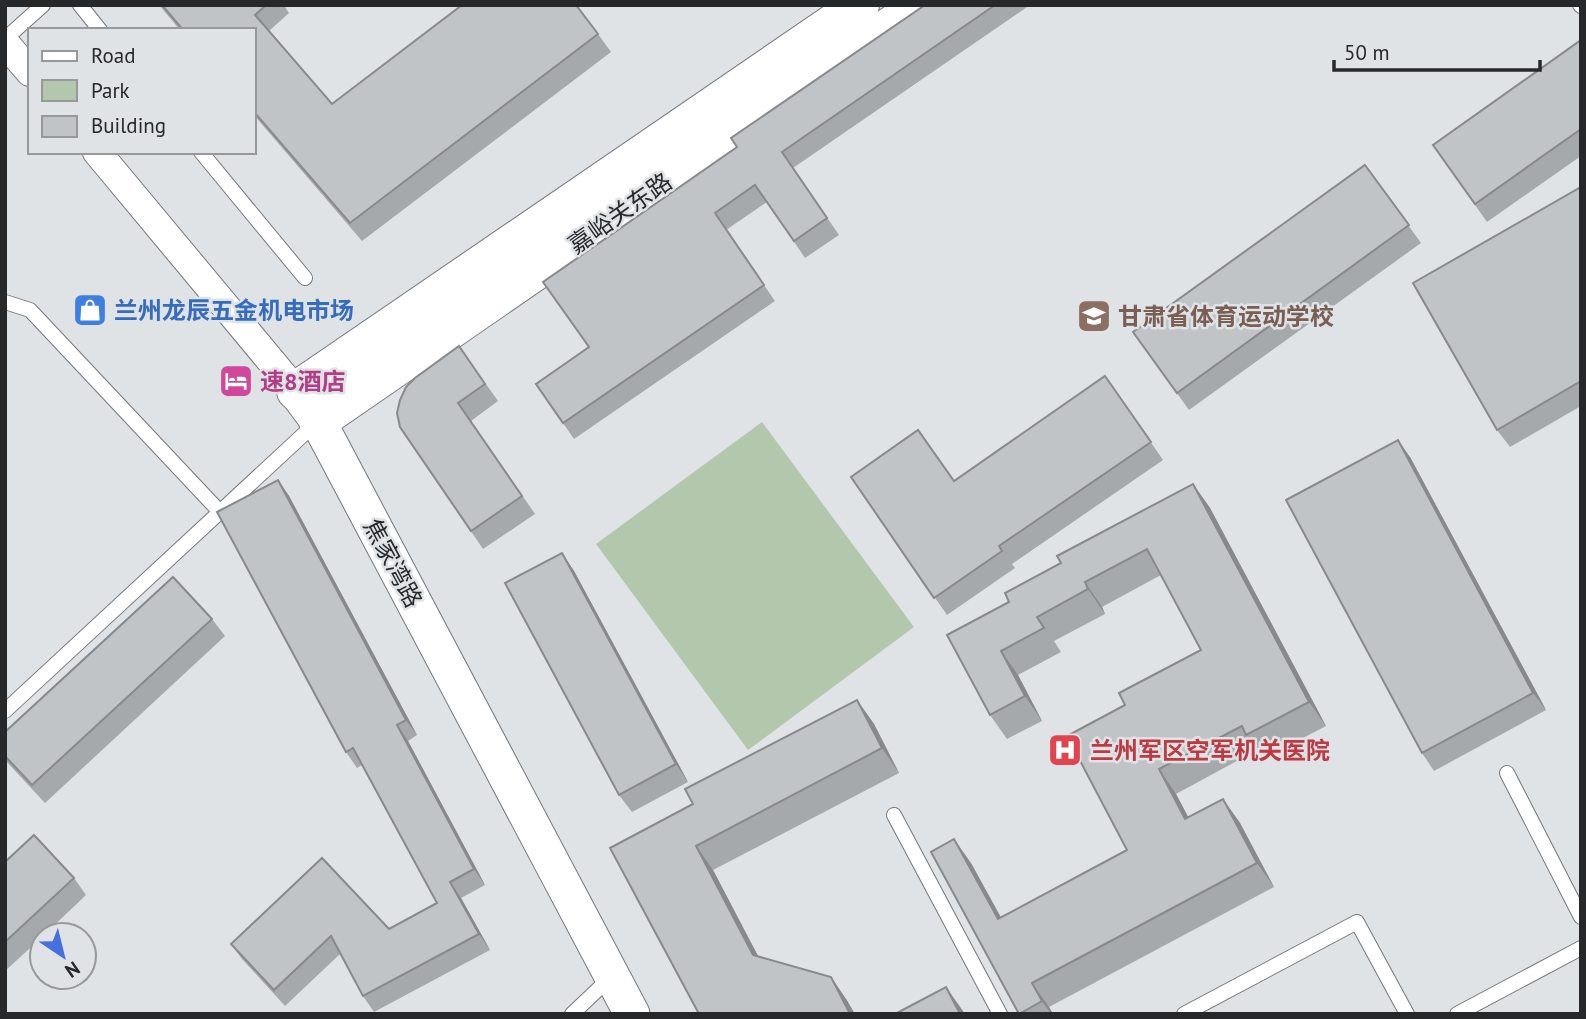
<svg xmlns="http://www.w3.org/2000/svg" width="1586" height="1019" font-family="'PT Sans','Noto Sans SC',sans-serif">
  <style>
    .green { fill: #b3c7ad }
    .lines { fill: none; stroke-linecap: round; stroke-linejoin: round }
    .service-casing { stroke: #74777a; stroke-width: 16 }
    .minor-casing { stroke: #74777a; stroke-width: 30 }
    .tertiary-casing { stroke: #74777a; stroke-width: 37 }
    .secondary-casing { stroke: #74777a; stroke-width: 40 }
    .service { stroke: #fff; stroke-width: 14 }
    .minor { stroke: #fff; stroke-width: 28 }
    .tertiary { stroke: #fff; stroke-width: 35 }
    .secondary { stroke: #fff; stroke-width: 38 }
    .wall { fill: #a6a9ab }
    .shaded-wall { fill: #87898b }
    .building { fill: #c1c4c7; stroke: #87898b; stroke-width: 2 }
    .labels { text-anchor: middle; dominant-baseline: central; stroke-width: 5; stroke-linejoin: round; paint-order: stroke }
    .street-label { font-size: 24px; fill: #262829; stroke: #e0e3e6 }
    .shop-label { font-size: 24px; font-weight: bold; fill: #366cbe; stroke: #e0e3e6; text-anchor: start }
    .education-label { font-size: 24px; font-weight: bold; fill: #785e54; stroke: #e0e3e6; text-anchor: start }
    .hotel-label { font-size: 24px; font-weight: bold; fill: #b23c85; stroke: #e0e3e6; text-anchor: start }
    .health-label { font-size: 24px; font-weight: bold; fill: #be3a42; stroke: #e0e3e6; text-anchor: start }
  </style>
  <rect width="100%" height="100%" fill="#e0e3e6"/>
  <path class="green" d="M 762,422 L 914,627 L 748,750 L 596,544 Z"/>
  <g class="lines">
    <g class="service-casing">
      <g id="service">
        <path d="M 80,5 L 100,30"/>
        <path d="M 1580,5 L 1581,6"/>
        <path d="M 5,39 L 43,5"/>
        <path d="M 201,152 L 305,278"/>
        <path d="M 5,302 L 30,310 L 220,512"/>
        <path d="M 5,711 L 317,422"/>
        <path d="M 1507,773 L 1581,917"/>
        <path d="M 894,815 L 1000,1014"/>
        <path d="M 572,1014 L 611,977"/>
        <path d="M 1184,1014 L 1357,922 L 1407,1014"/>
        <path d="M 1457,1014 L 1581,948"/>
      </g>
    </g>
    <g class="minor-casing">
      <g id="minor">
        <path d="M 5,43 L 30,72"/>
        <path d="M 97,152 L 296,391"/>
      </g>
    </g>
    <g class="tertiary-casing">
      <path id="tertiary" d="M 300,397 L 318,421 L 632,1014"/>
    </g>
    <g class="secondary-casing">
      <g id="secondary">
        <path d="M 296,391 L 860,5"/>
        <path d="M 318,421 L 921,5"/>
      </g>
    </g>
    <use href="#service" class="service"/>
    <use href="#minor" class="minor"/>
    <use href="#tertiary" class="tertiary"/>
    <use href="#secondary" class="secondary"/>
  </g>
  <g class="wall">
    <path d="M 159,5 L 284,5 L 289,13 L 269,31 L 332,104 L 598,34 L 611,52 L 362,241 L 254,115 L 254,30 L 180,30 Z"/>
    <path d="M 925,5 L 1030,5 L 793,168 L 839,235 L 805,258 L 767,202 L 726,230 L 775,301 L 574,439 L 536,384 L 589,347 L 737,147 Z"/>
    <path d="M 1581,40 L 1581,156 L 1487,222 L 1433,145 Z"/>
    <path d="M 1365,165 L 1421,243 L 1189,410 L 1133,332 Z"/>
    <path d="M 1581,187 L 1581,406 L 1510,447 L 1497,430 Z"/>
    <path d="M 459,346 L 498,401 L 471,421 L 535,514 L 483,549 L 400,427 Z"/>
    <path d="M 1105,376 L 1163,460 L 1012,564 L 1015,568 L 947,615 L 851,477 L 954,481 Z"/>
    <path d="M 1410,457 L 1546,710 L 1434,771 L 1422,753 Z"/>
    <path d="M 278,480 L 289,496 L 417,735 L 408,741 L 485,885 L 461,898 L 490,950 L 374,1012 L 363,996 L 341,953 L 285,1006 L 242,959 L 231,944 L 389,929 L 437,903 L 362,765 L 357,768 L 346,752 Z"/>
    <path d="M 1193,484 L 1210,508 L 1326,726 L 1263,759 L 1257,750 L 1176,794 L 1188,817 L 1223,799 L 1240,823 L 1274,887 L 1049,1007 L 1053,1014 L 1019,1014 L 971,863 L 1001,918 L 1127,850 L 1125,705 L 1201,650 L 1161,575 L 1102,607 L 1105,614 L 1054,641 L 1061,652 L 1018,675 L 1042,721 L 1007,739 L 990,715 L 1009,602 L 1061,563 Z"/>
    <path d="M 562,553 L 574,571 L 688,782 L 632,812 L 619,795 Z"/>
    <path d="M 212,619 L 225,636 L 45,803 L 5,760 L 5,732 Z"/>
    <path d="M 857,700 L 874,724 L 899,773 L 713,870 L 758,956 L 831,977 L 848,1002 L 699,1014 L 693,804 Z"/>
    <path d="M 5,862 L 74,878 L 86,895 L 44,935 L 42,935 L 42,937 L 5,971 Z"/>
  </g>
  <g class="shaded-wall">
    <path d="M 1398,440 L 1410,457 L 1546,710 L 1533,693 Z"/>
    <path d="M 278,480 L 289,496 L 417,735 L 406,720 Z"/>
    <path d="M 1193,484 L 1210,508 L 1326,726 L 1309,702 Z"/>
    <path d="M 562,553 L 574,571 L 688,782 L 676,764 Z"/>
    <path d="M 1085,582 L 1102,607 L 1105,614 L 1088,589 Z"/>
    <path d="M 1001,651 L 1018,675 L 1042,721 L 1025,696 Z"/>
    <path d="M 857,700 L 874,724 L 899,773 L 882,748 Z"/>
    <path d="M 397,725 L 408,741 L 485,885 L 474,869 Z"/>
    <path d="M 1159,769 L 1176,794 L 1202,843 L 1185,819 Z"/>
    <path d="M 1223,799 L 1240,823 L 1274,887 L 1257,863 Z"/>
    <path d="M 954,839 L 971,863 L 1015,943 L 998,919 Z"/>
    <path d="M 696,846 L 713,870 L 770,979 L 753,955 Z"/>
    <path d="M 450,882 L 461,898 L 490,950 L 479,934 Z"/>
    <path d="M 831,977 L 848,1002 L 855,1014 L 850,1014 Z"/>
    <path d="M 1032,983 L 1049,1007 L 1053,1014 L 1051,1014 L 1042,1001 Z"/>
    <path d="M 946,987 L 963,1011 L 964,1014 L 960,1014 Z"/>
  </g>
  <g class="building">
    <path d="M 162,5 L 266,5 L 255,15 L 332,104 L 462,5 L 576,5 L 598,34 L 350,223 L 254,112 L 254,30 L 183,30 Z"/>
    <path d="M 925,5 L 995,5 L 782,152 L 827,218 L 794,241 L 755,185 L 715,213 L 764,285 L 563,423 L 536,384 L 589,347 L 543,282 L 737,147 L 731,138 Z"/>
    <path d="M 1581,40 L 1581,129 L 1475,204 L 1433,145 Z"/>
    <path d="M 1365,165 L 1409,225 L 1177,393 L 1133,332 Z"/>
    <path d="M 1581,187 L 1581,381 L 1497,430 L 1413,283 Z"/>
    <path d="M 459,346 L 485,384 L 458,403 L 522,496 L 471,531 L 400,427 L 397,413 L 400,400 L 406,387 L 415,378 Z"/>
    <path d="M 1105,376 L 1151,442 L 999,546 L 1002,551 L 934,598 L 851,477 L 918,430 L 954,481 Z"/>
    <path d="M 1398,440 L 1533,693 L 1422,753 L 1286,500 Z"/>
    <path d="M 278,480 L 406,720 L 397,725 L 474,869 L 450,882 L 479,934 L 363,996 L 331,936 L 274,990 L 231,944 L 322,858 L 389,929 L 437,903 L 353,748 L 346,752 L 217,512 Z"/>
    <path d="M 1193,484 L 1309,702 L 1246,735 L 1242,726 L 1159,769 L 1185,819 L 1223,799 L 1257,863 L 1032,983 L 1042,1001 L 1019,1014 L 931,852 L 954,839 L 998,919 L 1127,850 L 1067,736 L 1125,705 L 1119,693 L 1201,650 L 1147,549 L 1085,582 L 1088,589 L 1037,617 L 1044,628 L 1001,651 L 1025,696 L 990,715 L 947,635 L 1009,602 L 1005,593 L 1061,563 L 1057,556 Z"/>
    <path d="M 562,553 L 676,764 L 619,795 L 505,583 Z"/>
    <path d="M 173,577 L 212,619 L 32,785 L 5,756 L 5,732 Z"/>
    <path d="M 857,700 L 882,748 L 696,846 L 753,955 L 831,977 L 850,1014 L 699,1014 L 610,848 L 693,804 L 685,789 Z"/>
    <path d="M 34,835 L 74,878 L 5,942 L 5,862 Z"/>
    <path d="M 946,987 L 960,1014 L 895,1014 Z"/>
  </g>
  <defs>
    <g id="shop-square" transform="scale(1.75)"><rect x="-9" y="-9" width="18" height="18" rx="4" fill="#3f7fe0" stroke="#e0e3e6"/><path d="M-5-2.5h2.3a2.7 3.5 0 0 1 5.4 0H5L5.5 6h-11ZM-1.5-2.5h3a1.5 2.3 0 0 0-3 0Z" fill="#fff"/></g>
    <g id="university-square" transform="scale(1.75)"><rect x="-9" y="-9" width="18" height="18" rx="4" fill="#8d6e63" stroke="#e0e3e6"/><path d="M0-5L7-2L0 1L-7-2ZM-4 1L0 2.5L4 1V4Q0 6-4 4Z" fill="#fff"/></g>
    <g id="hotel-square" transform="scale(1.75)"><rect x="-9" y="-9" width="18" height="18" rx="4" fill="#d1479c" stroke="#e0e3e6"/><path d="M-6-4.5h1.5V1H6V5H4.5V3h-9V5H-6ZM-4 0a1.8 1.8 0 1 1 3.6 0ZM.5 0V-2.5h3Q6-2.5 6 0Z" fill="#fff"/></g>
    <g id="hospital-square" transform="scale(1.75)"><rect x="-9" y="-9" width="18" height="18" rx="4" fill="#e0444e" stroke="#e0e3e6"/><path d="M-5-5h3v3.5h4V-5h3V5h-3V1.5h-4V5h-3Z" fill="#fff"/></g>
  </defs>
  <g fill-rule="evenodd">
    <use href="#shop-square" x="90" y="310"/>
    <use href="#university-square" x="1094" y="316"/>
    <use href="#hotel-square" x="236" y="381"/>
    <use href="#hospital-square" x="1065" y="750"/>
  </g>
  <g class="labels">
    <g class="street-label">
      <text transform="translate(620 213) rotate(-35)">嘉峪关东路</text>
      <text transform="translate(393 563) rotate(62)">焦家湾路</text>
    </g>
    <g class="shop-label">
      <text x="114" y="310">兰州龙辰五金机电市场</text>
    </g>
    <g class="education-label">
      <text x="1118" y="316">甘肃省体育运动学校</text>
    </g>
    <g class="hotel-label">
      <text x="260" y="381">速8酒店</text>
    </g>
    <g class="health-label">
      <text x="1090" y="750">兰州军区空军机关医院</text>
    </g>
  </g>
  <rect width="1586" height="1019" fill="none" stroke="#262829" stroke-width="14"/>
  <rect x="28" y="28" width="228" height="126" fill="#e0e3e6" stroke="#96989a" stroke-width="2"/>
  <rect x="42" y="51" width="35" height="10" fill="#ffffff" stroke="#96989a" stroke-width="2"/>
  <text x="91" y="63" font-size="21" fill="#262829">Road</text>
  <rect x="42" y="80" width="35" height="21" fill="#b3c7ad" stroke="#96989a" stroke-width="2"/>
  <text x="91" y="98" font-size="21" fill="#262829">Park</text>
  <rect x="42" y="116" width="35" height="21" fill="#c1c4c7" stroke="#96989a" stroke-width="2"/>
  <text x="91" y="133" font-size="21" fill="#262829">Building</text>
  <g transform="translate(63 956) rotate(145)"><circle r="33" fill="#e0e3e6" stroke="#96989a" stroke-width="2"/>
  <path d="M0-5L12 26L0 18L-12 26Z" fill="#466fe1"/>
  <text y="-10" font-size="19" font-weight="bold" text-anchor="middle" fill="#262829">N</text>
  </g>
  <path d="M1334 60v10h206v-10" fill="none" stroke="#262829" stroke-width="3.5"/>
  <text x="1344" y="60" font-size="21" fill="#262829" stroke="#e0e3e6" stroke-width="5" paint-order="stroke">50 m</text>
</svg>
